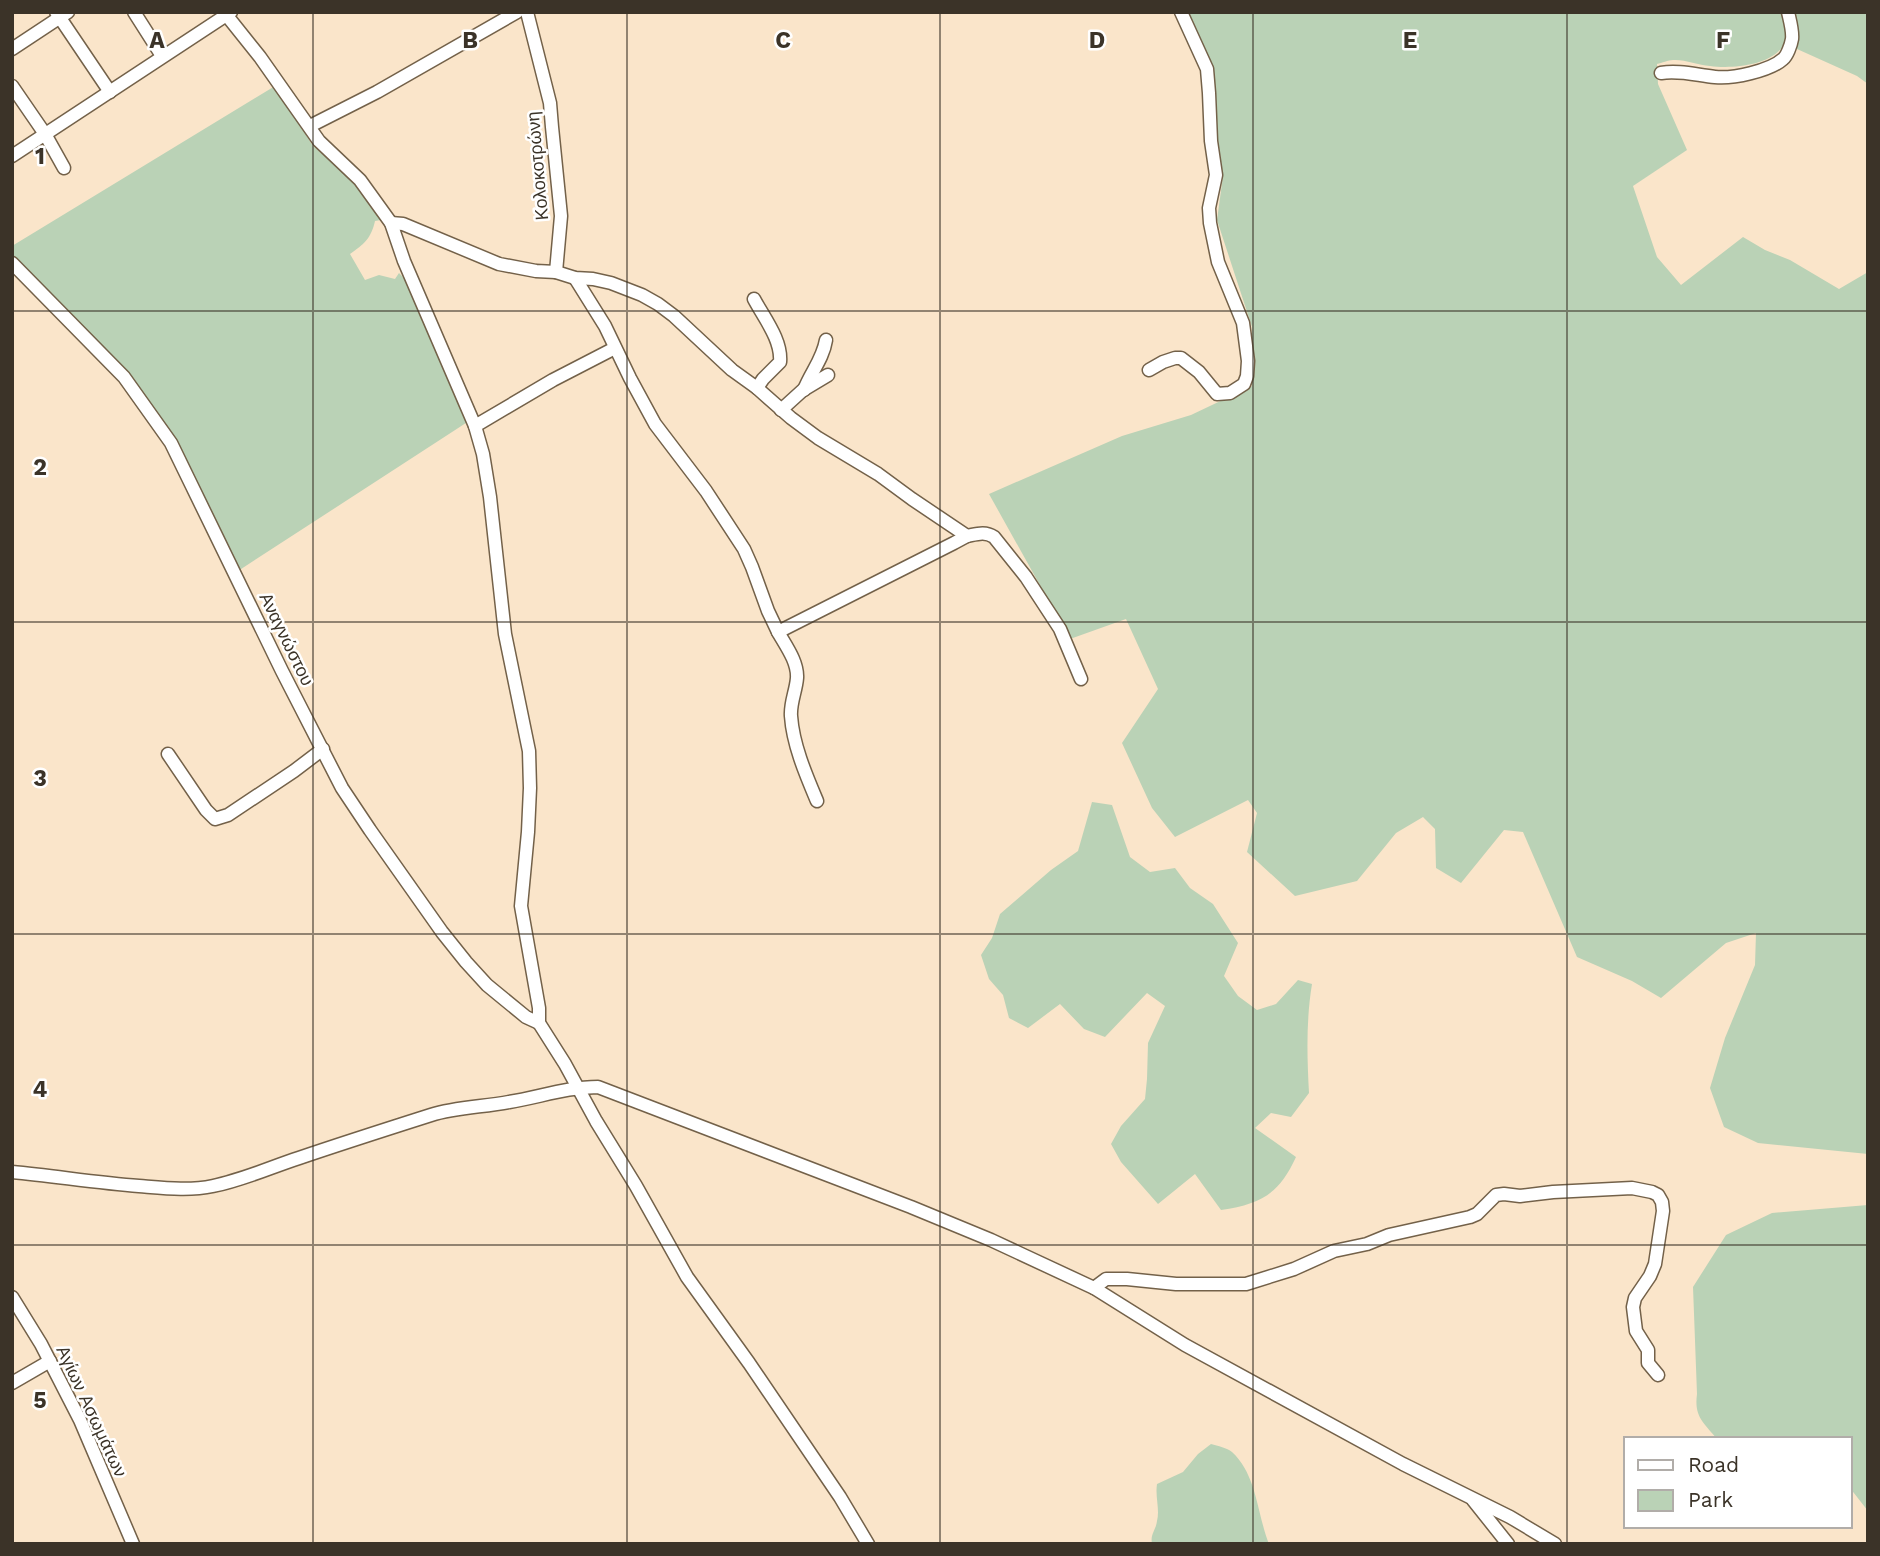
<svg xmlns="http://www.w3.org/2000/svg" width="1880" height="1556" font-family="'Work Sans',sans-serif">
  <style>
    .green { fill: #bad2b6 }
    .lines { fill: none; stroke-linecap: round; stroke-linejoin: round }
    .minor-casing { stroke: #736149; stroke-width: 15 }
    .minor { stroke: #fff; stroke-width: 12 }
    .grid { fill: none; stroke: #3b3328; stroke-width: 2; stroke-opacity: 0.55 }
    .labels { text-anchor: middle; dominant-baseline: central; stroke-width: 5; stroke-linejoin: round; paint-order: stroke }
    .street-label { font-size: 18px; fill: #3b3328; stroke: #fff }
    .grid-label { font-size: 23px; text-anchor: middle; font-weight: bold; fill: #3b3328; stroke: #fff; stroke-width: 5; stroke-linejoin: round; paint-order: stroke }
  </style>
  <rect width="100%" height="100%" fill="#fae5ca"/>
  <g class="green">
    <path d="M 1189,12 L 1784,12 C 1786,22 1789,36 1784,44 C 1773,66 1731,69 1710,66 C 1698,65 1684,59 1673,60 C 1668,60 1662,63 1657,64 L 1658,84 L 1687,150 L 1633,186 L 1657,257 L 1681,285 L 1743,237 L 1765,250 L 1790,260 L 1839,289 L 1868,272 L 1868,1154 L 1758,1143 L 1724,1127 L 1710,1088 L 1725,1038 L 1755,965 L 1756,933 L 1726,943 L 1661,998 L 1632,981 L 1577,957 L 1523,832 L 1504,830 L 1461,883 L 1436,868 L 1435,829 L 1423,817 L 1396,833 L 1357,881 L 1295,896 L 1247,852 L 1257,813 L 1248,800 L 1175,837 L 1152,808 L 1122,743 L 1158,689 L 1126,619 L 1070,639 L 989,494 L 1122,436 L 1191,415 L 1252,386 L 1252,327 L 1217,220 L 1223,176 L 1206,53 L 1186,14 Z"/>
    <path d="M 1794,12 L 1868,12 L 1868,84 L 1857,76 L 1797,49 L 1796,25 Z"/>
    <path d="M 275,86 L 313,146 L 357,184 L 381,220 L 375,221 C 371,239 364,244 350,254 L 365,280 L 379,275 L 395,279 L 399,273 L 406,280 L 469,421 L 238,571 L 147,402 L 12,261 L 12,246 Z"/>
    <path d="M 1092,802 L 1112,805 L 1130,857 L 1150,872 L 1175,868 L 1190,888 L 1213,904 L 1238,943 L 1224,976 L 1238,996 L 1257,1010 L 1276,1004 L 1298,980 L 1312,984 C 1306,1021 1307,1056 1309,1093 L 1291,1117 L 1271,1113 L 1255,1128 L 1296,1157 C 1279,1194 1261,1204 1221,1210 L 1195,1174 L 1158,1204 L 1121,1162 L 1111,1144 L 1121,1126 L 1145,1099 L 1147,1079 L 1148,1043 L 1165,1006 L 1147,993 L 1105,1037 L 1084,1029 L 1060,1004 L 1028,1028 L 1009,1018 L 1003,995 L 989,979 L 981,955 L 992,938 L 1000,914 L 1051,870 L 1078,851 Z"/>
    <path d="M 1868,1205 L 1868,1511 L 1850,1488 L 1850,1439 L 1717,1439 C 1703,1422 1694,1417 1697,1394 L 1693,1287 L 1726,1235 L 1772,1213 Z"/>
    <path d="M 1211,1444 C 1218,1446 1227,1448 1232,1452 C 1257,1475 1257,1514 1269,1544 L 1152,1544 C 1150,1534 1156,1530 1157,1521 C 1160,1509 1155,1497 1157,1484 L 1183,1472 L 1198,1454 Z"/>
  </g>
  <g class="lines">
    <g class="minor-casing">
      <g id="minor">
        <path d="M 56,12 L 110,92"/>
        <path d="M 134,12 L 162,56"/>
        <path d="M 224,12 L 260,57 L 319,141 L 360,180 L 391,223 L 404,261 L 475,426 L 483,454 L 490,497 L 505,634 L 529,751 L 530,788 L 528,832 L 521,906 L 539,1008 L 539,1023 L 565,1064 L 596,1121 L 636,1186 L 687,1277 L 749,1363 L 840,1497 L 868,1544"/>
        <path d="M 12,49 L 68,12"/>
        <path d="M 1661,73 C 1679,70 1696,75 1715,77 C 1732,79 1770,71 1783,59 C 1787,56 1791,45 1792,39 C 1793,31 1790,21 1788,12"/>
        <path d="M 12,86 L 45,134 L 64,168"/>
        <path d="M 310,126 L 377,92 L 517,12"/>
        <path d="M 12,156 L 231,12"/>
        <path d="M 391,223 L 403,224 L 499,264 L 536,271 L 556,272 L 561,216 L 552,127 L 550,103 L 527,12"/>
        <path d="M 12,263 L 124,377 L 171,443 L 282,671 L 342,788 L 370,830 L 442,932 L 466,962 L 487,985 L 526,1017 L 539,1023"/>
        <path d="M 556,272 L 575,278 L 593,279 L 611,283 L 642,295 L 658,304 L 674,316 L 732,370 L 757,388 L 791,418 L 818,438 L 878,474 L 912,499 L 967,536 C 977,534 985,531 994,537 L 1026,577 L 1060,629 L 1081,679"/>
        <path d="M 575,278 L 605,326 L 630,378 L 655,424 L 706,491 L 744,549 L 752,567 L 768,611 L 778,632 L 954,543 L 967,536"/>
        <path d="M 754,299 C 764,318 782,340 780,362 L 763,379 L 757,388"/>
        <path d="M 1149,370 L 1163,362 L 1175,358 L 1181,358 L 1199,372 L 1217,394 L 1230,393 L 1244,384 L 1247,376 L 1248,361 L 1243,323 L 1218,262 L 1210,223 L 1209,208 L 1216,175 L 1211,141 L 1209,93 L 1207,69 L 1181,12"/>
        <path d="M 804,390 C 811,372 823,359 826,340"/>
        <path d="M 781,410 L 803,390 L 828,375"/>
        <path d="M 475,426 L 553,380 L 615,348"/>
        <path d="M 778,632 C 786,646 798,662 797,678 C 796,691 790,703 791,716 C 793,745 806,775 817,801"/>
        <path d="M 168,754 L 206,810 L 215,819 L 228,815 L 294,771 L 323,749"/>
        <path d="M 12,1172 C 55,1176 97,1183 139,1186 C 164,1188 189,1191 213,1186 C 243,1180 271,1167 299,1158 C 343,1143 387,1129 431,1115 C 456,1107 483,1107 509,1102 C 540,1097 567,1087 598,1087 L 911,1207 L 991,1240 L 1094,1288 L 1185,1345 L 1403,1464 L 1510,1517 L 1555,1544"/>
        <path d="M 1094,1288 L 1106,1279 L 1127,1279 L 1176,1284 L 1246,1284 L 1294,1269 L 1334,1251 L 1367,1244 L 1389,1235 L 1470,1217 L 1477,1214 L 1496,1195 L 1504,1194 L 1520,1196 L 1553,1192 L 1632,1188 L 1652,1192 L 1658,1195 L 1662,1202 L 1663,1211 L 1655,1264 L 1650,1276 L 1635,1298 L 1633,1307 L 1636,1331 L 1648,1350 L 1648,1363 L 1658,1375"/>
        <path d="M 12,1297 L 41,1344 L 80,1420 L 133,1544"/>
        <path d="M 12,1383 L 50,1361"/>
        <path d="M 1473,1500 L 1508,1544"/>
      </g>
    </g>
    <use href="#minor" class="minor"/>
  </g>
  <path class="grid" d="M 313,12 L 313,1544M 627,12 L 627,1544M 940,12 L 940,1544M 1253,12 L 1253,1544M 1567,12 L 1567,1544M 12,311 L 1868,311M 12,622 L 1868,622M 12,934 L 1868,934M 12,1245 L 1868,1245"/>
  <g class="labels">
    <g class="street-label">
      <text transform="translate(537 166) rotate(-95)">Κολοκοτρώνη</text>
      <text transform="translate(287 639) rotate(64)">Αναγνώστου</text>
      <text transform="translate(92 1411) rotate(65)">Αγίων Ασωμάτων</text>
    </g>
  </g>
  <g class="grid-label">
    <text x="157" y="48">A</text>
    <text x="470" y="48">B</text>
    <text x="783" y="48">C</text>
    <text x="1097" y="48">D</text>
    <text x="1410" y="48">E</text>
    <text x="1723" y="48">F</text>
    <text x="40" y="164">1</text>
    <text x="40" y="475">2</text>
    <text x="40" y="786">3</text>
    <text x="40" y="1097">4</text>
    <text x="40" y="1408">5</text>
  </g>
  <rect width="1880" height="1556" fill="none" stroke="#3b3328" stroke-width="28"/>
  <rect x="1624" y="1437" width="228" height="91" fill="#ffffff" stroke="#b1ada9" stroke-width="2"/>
  <rect x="1638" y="1460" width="35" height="10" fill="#ffffff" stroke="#b1ada9" stroke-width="2"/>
  <text x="1688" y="1472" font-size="21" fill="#3b3328">Road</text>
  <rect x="1638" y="1490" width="35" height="21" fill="#bad2b6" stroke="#b1ada9" stroke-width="2"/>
  <text x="1688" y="1507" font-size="21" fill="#3b3328">Park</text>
</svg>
